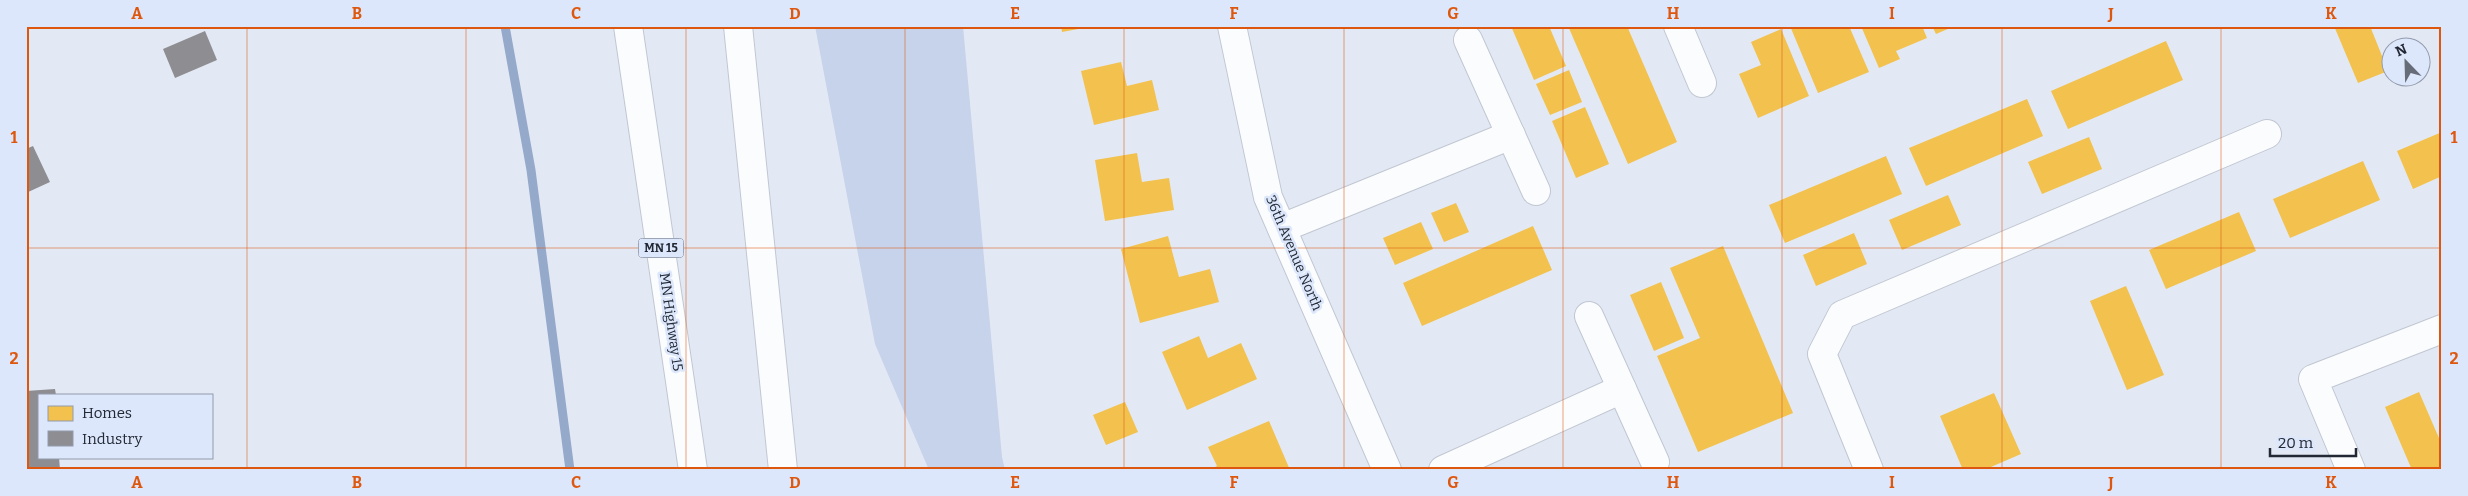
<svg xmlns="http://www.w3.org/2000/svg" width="2468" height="496" font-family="Bitter,serif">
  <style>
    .green { fill: #c6d3ea }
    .homes { fill: #f2c14e }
    .industry { fill: #8d8d92 }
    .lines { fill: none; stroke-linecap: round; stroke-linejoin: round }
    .stream { stroke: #95a9cb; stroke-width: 9 }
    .minor-casing { stroke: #c1c7d2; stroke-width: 30 }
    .highway-casing { stroke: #c1c7d2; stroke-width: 30 }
    .minor { stroke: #fbfcfd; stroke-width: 28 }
    .highway { stroke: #fbfcfd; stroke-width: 28 }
    .grid { fill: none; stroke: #de570e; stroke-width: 1; stroke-opacity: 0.55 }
    .labels { text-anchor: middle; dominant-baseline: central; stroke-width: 5; stroke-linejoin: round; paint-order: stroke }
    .shield { fill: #dce7fb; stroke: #5a6270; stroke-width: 1 }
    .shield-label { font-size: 12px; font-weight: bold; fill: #222935 }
    .street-label { font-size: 14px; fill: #222935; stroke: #dce7fb }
    .neatline { fill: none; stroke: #de570e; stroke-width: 2 }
    .grid-label { font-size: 16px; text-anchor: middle; font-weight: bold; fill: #de570e }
  </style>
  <rect width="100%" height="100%" fill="#e3e9f4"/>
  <path class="green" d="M 815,26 L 963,26 L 1002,457 L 1005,470 L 929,470 L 875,344 Z"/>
  <g class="homes">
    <path d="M 1061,26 L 1089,26 L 1089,27 L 1062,32 Z"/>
    <path d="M 1511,26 L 1549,26 L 1566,66 L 1534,80 Z"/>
    <path d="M 1568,26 L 1627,26 L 1677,142 L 1628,164 Z"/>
    <path d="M 1790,26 L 1826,26 L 1827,28 L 1849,26 L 1869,72 L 1818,93 Z"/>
    <path d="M 1861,26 L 1922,26 L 1927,38 L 1896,51 L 1900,59 L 1879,68 Z"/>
    <path d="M 1932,26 L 1955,26 L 1936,34 Z"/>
    <path d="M 2334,26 L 2370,26 L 2388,71 L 2358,83 Z"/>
    <path d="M 1781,29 L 1809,96 L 1758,118 L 1739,74 L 1761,65 L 1751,42 Z"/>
    <path d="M 2166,41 L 2183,80 L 2068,129 L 2051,91 Z"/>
    <path d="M 1121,62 L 1127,86 L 1152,80 L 1159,110 L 1094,125 L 1081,71 Z"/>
    <path d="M 1569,70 L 1582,102 L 1550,115 L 1536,84 Z"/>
    <path d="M 2027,99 L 2043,136 L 1926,186 L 1909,148 Z"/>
    <path d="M 1585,107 L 1609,164 L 1576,178 L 1552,121 Z"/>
    <path d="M 2442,132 L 2442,176 L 2413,189 L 2397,151 Z"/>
    <path d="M 2089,137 L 2102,169 L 2042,194 L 2028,162 Z"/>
    <path d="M 1137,153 L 1142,182 L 1169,178 L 1174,210 L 1105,221 L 1095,160 Z"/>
    <path d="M 1886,156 L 1902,194 L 1785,243 L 1769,205 Z"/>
    <path d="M 2363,161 L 2380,200 L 2290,238 L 2273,199 Z"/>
    <path d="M 1948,195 L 1961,225 L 1902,250 L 1889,220 Z"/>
    <path d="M 1456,203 L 1469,232 L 1444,242 L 1431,213 Z"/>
    <path d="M 2239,212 L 2256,251 L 2166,289 L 2149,250 Z"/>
    <path d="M 1421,222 L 1433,249 L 1395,265 L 1383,238 Z"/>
    <path d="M 1533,226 L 1552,270 L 1422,326 L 1403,283 Z"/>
    <path d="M 1854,233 L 1867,264 L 1816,286 L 1803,255 Z"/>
    <path d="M 1168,236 L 1179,277 L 1210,269 L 1219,302 L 1140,323 L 1121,249 Z"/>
    <path d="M 1723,246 L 1793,413 L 1698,452 L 1657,356 L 1700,338 L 1670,268 Z"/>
    <path d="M 1661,282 L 1684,338 L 1654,351 L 1630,295 Z"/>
    <path d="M 2126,286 L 2164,375 L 2127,390 L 2090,301 Z"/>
    <path d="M 1199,336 L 1208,358 L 1241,343 L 1257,379 L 1187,410 L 1162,352 Z"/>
    <path d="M 2419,392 L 2442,445 L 2442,470 L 2412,470 L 2385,407 Z"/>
    <path d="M 1994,393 L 2021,454 L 1984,470 L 1963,470 L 1940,416 Z"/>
    <path d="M 1125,402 L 1138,432 L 1106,445 L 1093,415 Z"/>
    <path d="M 1269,421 L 1290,470 L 1209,470 L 1217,466 L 1208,447 Z"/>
  </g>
  <g class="industry">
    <path d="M 205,31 L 217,60 L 175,78 L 163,49 Z"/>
    <path d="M 33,146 L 50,182 L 26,193 L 26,149 Z"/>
    <path d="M 55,389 L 56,395 L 39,395 L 39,457 L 59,457 L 60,470 L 26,470 L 26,391 Z"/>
  </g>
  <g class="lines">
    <path class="stream" d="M 505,26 L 531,170 L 570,470"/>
    <g class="minor-casing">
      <g id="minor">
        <path d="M 1232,26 L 1268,197 L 1387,470"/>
        <path d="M 1678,26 L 1702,83"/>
        <path d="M 1468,40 L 1536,191"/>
        <path d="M 1282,228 L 1511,135"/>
        <path d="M 1589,316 L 1655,462"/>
        <path d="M 1443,470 L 1622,389"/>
        <path d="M 1869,470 L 1822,354 L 1842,315 L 2267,134"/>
        <path d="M 2351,470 L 2313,379 L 2442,329"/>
      </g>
    </g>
    <g class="highway-casing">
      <g id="highway">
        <path d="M 628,26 L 693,470"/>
        <path d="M 738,26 L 783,470"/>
      </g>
    </g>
    <use href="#minor" class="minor"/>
    <use href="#highway" class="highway"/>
  </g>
  <path class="grid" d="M 247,26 L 247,470M 466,26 L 466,470M 686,26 L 686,470M 905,26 L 905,470M 1124,26 L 1124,470M 1344,26 L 1344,470M 1563,26 L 1563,470M 1782,26 L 1782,470M 2002,26 L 2002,470M 2221,26 L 2221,470M 26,248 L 2442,248"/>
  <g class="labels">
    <rect class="shield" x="638.5" y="238.5" width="45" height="19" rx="4"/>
    <g class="shield-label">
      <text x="661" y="248">MN 15</text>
    </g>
    <g class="street-label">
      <text transform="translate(1294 253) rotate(67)">36th Avenue North</text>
      <text transform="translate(671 322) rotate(82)">MN Highway 15</text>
    </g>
  </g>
  <rect width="2468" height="496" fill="none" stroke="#dce7fb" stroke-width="55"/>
  <rect x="38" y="394" width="175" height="65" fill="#dce7fb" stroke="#929bac"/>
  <rect x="48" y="406" width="25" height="15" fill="#f2c14e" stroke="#929bac"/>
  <text x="82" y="418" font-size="15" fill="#222935">Homes</text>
  <rect x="48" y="431" width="25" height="15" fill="#8d8d92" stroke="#929bac"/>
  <text x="82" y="444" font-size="15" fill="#222935">Industry</text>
  <g transform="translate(2406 62) rotate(337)"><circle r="24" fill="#dce7fb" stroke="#929bac"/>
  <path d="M0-4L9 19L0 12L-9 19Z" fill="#666c78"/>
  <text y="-8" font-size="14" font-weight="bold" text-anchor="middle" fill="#222935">N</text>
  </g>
  <path d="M2270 448v8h86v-8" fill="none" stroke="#222935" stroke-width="2.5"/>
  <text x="2278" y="448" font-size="15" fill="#222935" stroke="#dce7fb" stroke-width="4" paint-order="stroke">20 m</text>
  <rect x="28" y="28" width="2412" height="440" class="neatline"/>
  <g class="grid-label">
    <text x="137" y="19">A</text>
    <text x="357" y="19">B</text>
    <text x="576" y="19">C</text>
    <text x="795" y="19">D</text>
    <text x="1015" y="19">E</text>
    <text x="1234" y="19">F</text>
    <text x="1453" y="19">G</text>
    <text x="1673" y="19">H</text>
    <text x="1892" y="19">I</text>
    <text x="2111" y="19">J</text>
    <text x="2331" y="19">K</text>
    <text x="14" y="143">1</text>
    <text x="2454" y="143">1</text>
    <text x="14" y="364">2</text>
    <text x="2454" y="364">2</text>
    <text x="137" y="488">A</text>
    <text x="357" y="488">B</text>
    <text x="576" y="488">C</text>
    <text x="795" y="488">D</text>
    <text x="1015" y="488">E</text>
    <text x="1234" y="488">F</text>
    <text x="1453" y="488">G</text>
    <text x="1673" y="488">H</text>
    <text x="1892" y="488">I</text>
    <text x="2111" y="488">J</text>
    <text x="2331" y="488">K</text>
  </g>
</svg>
